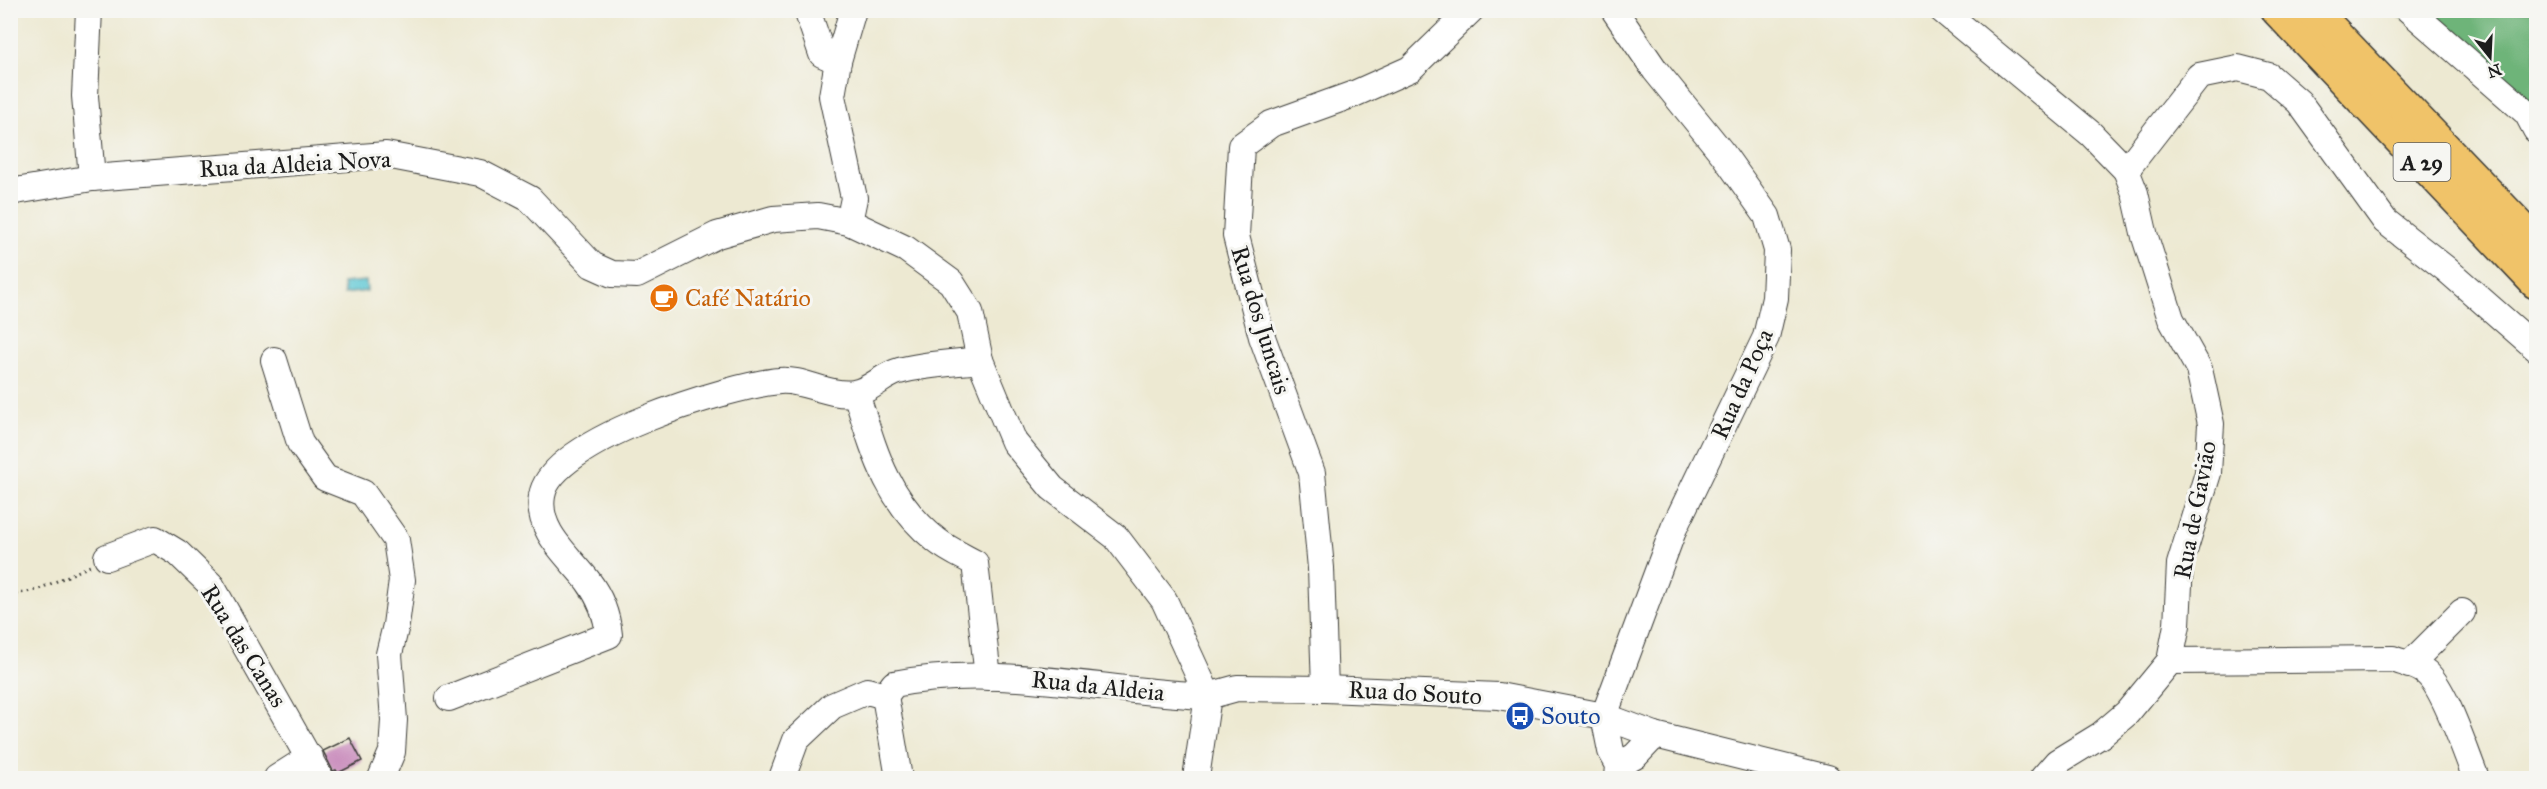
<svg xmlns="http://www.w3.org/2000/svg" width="2547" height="789" font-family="'IM FELL Great Primer',serif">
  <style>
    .forest { fill: #6eb479; stroke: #45684a; stroke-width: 1.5 }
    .water { fill: #5bc7d4; stroke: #3c7278; stroke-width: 1.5 }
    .building { fill: #ca8ebd }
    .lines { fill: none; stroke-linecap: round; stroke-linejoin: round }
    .minor-casing { stroke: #3b3b37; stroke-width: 28 }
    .highway-casing { stroke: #3b3b37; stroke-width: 36 }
    .path { stroke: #3b3b37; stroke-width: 3; stroke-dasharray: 1.5 4.5; stroke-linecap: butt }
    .minor { stroke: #fff; stroke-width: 26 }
    .highway { stroke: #f0c369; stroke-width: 33 }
    .labels { text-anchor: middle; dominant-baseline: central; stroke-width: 6; stroke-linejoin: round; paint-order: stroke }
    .shield { fill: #f6f6f2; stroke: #5d5d5c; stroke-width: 1.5 }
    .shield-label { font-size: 22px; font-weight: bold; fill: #1c1c1c }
    .street-label { font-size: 24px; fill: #1c1c1c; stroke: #f6f6f2 }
    .food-label { font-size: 24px; fill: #c56008; stroke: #f6f6f2; text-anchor: start }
    .transit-label { font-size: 24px; fill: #164399; stroke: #f6f6f2; text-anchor: start }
  </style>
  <rect width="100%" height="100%" fill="#f6f6f2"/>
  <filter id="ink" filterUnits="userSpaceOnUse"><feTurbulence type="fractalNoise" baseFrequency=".0167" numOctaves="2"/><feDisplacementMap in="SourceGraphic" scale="12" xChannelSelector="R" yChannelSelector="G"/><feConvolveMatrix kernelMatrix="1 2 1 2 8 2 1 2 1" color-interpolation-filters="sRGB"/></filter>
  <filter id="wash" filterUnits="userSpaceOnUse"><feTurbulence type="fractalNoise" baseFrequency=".008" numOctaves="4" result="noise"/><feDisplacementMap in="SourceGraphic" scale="24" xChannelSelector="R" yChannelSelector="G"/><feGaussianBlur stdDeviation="1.35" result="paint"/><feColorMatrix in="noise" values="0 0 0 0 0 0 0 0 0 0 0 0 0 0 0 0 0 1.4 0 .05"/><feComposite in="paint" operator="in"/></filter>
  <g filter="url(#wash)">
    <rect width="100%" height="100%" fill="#ede9d2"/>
    <path class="forest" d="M 2391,11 L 2536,11 L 2536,110 L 2533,106 Z"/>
    <path class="water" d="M 366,281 L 367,291 L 344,294 L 343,283 Z"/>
    <g id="blocks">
      <path class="building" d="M 350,738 L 362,761 L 338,773 L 336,770 L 333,771 L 323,751 Z"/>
    </g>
  </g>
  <g filter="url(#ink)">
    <use href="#blocks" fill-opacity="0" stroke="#3b3b37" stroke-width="1.5"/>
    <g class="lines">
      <g class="minor-casing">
        <g id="minor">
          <path d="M 89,10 L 85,96 L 92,178"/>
          <path d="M 807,10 L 822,54 L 838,61"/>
          <path d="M 1942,10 L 2091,134 L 2126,170 L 2135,193 L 2145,237 L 2171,319 L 2199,369 L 2211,424 L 2208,473 L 2180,564 L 2177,625 L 2170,661 L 2127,713 L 2101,735 L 2057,762 L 2043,778"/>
          <path d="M 2409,10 L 2527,113 L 2536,130"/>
          <path d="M 2126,170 L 2199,76 L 2238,68 L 2269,76 L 2299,102 L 2385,221 L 2446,269 L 2536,348"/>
          <path d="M 10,192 L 92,178 L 386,155 L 480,173 L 530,199 L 592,265 L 612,274 L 637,275 L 717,235 L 773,219 L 818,216 L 849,222 L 906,249 L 951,282 L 970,312 L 980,360 L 1014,442 L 1052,488 L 1116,537 L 1164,600 L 1208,696"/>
          <path d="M 849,222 L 854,198 L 832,96 L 838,61 L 853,10"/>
          <path d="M 274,360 L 300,443 L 325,478 L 363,493 L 396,540 L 402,580 L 396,625 L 389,654 L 394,720 L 392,752 L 381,778"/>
          <path d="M 856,393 C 874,450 886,500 936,540 C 947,549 962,556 975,563 L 988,677"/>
          <path d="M 107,557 L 155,539 L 178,553 L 211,585 L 320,778"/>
          <path d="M 2170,661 L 2393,659 C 2403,663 2416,665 2424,671 C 2444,684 2466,754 2476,778"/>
          <path d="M 2409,665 L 2462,612"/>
          <path d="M 1325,689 L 1321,568 L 1312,473 L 1262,337 L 1236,236 L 1241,146 L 1271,124 L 1354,94 L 1410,69 L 1471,10"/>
          <path d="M 885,696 L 894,684 C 998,663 1104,692 1208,696 L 1237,688 L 1325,689 L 1499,696 L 1604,716 L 1655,735 L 1828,778"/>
          <path d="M 885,696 L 899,778"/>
          <path d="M 449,698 L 609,635 C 607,615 600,597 588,581 C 569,556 536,531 542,496 C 550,440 728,386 779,381 C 803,378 828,397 854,393 C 870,391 883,375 899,371 C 924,364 954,363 980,360"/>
          <path d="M 1604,716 L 1674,528 L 1766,337 L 1775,298 L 1777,250 L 1767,216 L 1723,154 L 1655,70 L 1614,10"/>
          <path d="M 1604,716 L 1611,751 L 1619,765 L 1618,778"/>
          <path d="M 1619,765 L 1635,756 L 1655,735"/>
          <path d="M 277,778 L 310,757"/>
          <path d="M 782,778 L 796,740 L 832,706 L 867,691 L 885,696"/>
          <path d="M 1196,778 L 1208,696"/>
        </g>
      </g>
      <g class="highway-casing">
        <g id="highway">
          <path d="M 2278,10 L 2536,282"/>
          <path d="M 2312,10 L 2536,244"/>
        </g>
      </g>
      <path class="path" d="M 10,595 L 37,590 L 90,566"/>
      <use href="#minor" class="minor"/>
      <use href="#highway" class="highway"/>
    </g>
  </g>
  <defs>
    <g id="cafe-disc" transform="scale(1.5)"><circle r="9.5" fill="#e8710a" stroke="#f6f6f2"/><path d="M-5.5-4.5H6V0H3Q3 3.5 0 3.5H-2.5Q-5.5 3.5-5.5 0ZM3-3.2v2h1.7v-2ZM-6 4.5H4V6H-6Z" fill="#fff"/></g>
    <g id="bus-disc" transform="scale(1.5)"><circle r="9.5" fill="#1a4fb4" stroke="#f6f6f2"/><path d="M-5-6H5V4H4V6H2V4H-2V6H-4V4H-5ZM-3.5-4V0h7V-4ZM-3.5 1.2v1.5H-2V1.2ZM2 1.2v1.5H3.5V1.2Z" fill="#fff"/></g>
  </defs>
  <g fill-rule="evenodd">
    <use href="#cafe-disc" x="664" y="298"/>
    <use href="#bus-disc" x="1520" y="716"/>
  </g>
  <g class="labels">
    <rect class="shield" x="2393.5" y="143" width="57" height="38" rx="4.5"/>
    <g class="shield-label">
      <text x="2422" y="162">A 29</text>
    </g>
    <g class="street-label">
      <text transform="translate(295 164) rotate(-3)">Rua da Aldeia Nova</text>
      <text transform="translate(1261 320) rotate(73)">Rua dos Juncais</text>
      <text transform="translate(1742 384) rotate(-66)">Rua da Poça</text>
      <text transform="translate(2195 510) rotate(-79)">Rua de Gavião</text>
      <text transform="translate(244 646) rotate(58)">Rua das Canas</text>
      <text transform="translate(1098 686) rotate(6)">Rua da Aldeia</text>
      <text transform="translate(1415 693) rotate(3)">Rua do Souto</text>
    </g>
    <g class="food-label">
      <text x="685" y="298">Café Natário</text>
    </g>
    <g class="transit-label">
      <text x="1541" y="716">Souto</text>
    </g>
  </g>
  <rect width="2547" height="789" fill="none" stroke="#f6f6f2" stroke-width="36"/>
  <g transform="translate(2490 57) rotate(162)" stroke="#f6f6f2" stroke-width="4.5" paint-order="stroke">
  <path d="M0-4.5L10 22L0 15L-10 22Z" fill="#1c1c1c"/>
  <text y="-9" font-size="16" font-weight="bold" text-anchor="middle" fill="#1c1c1c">N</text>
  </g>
</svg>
